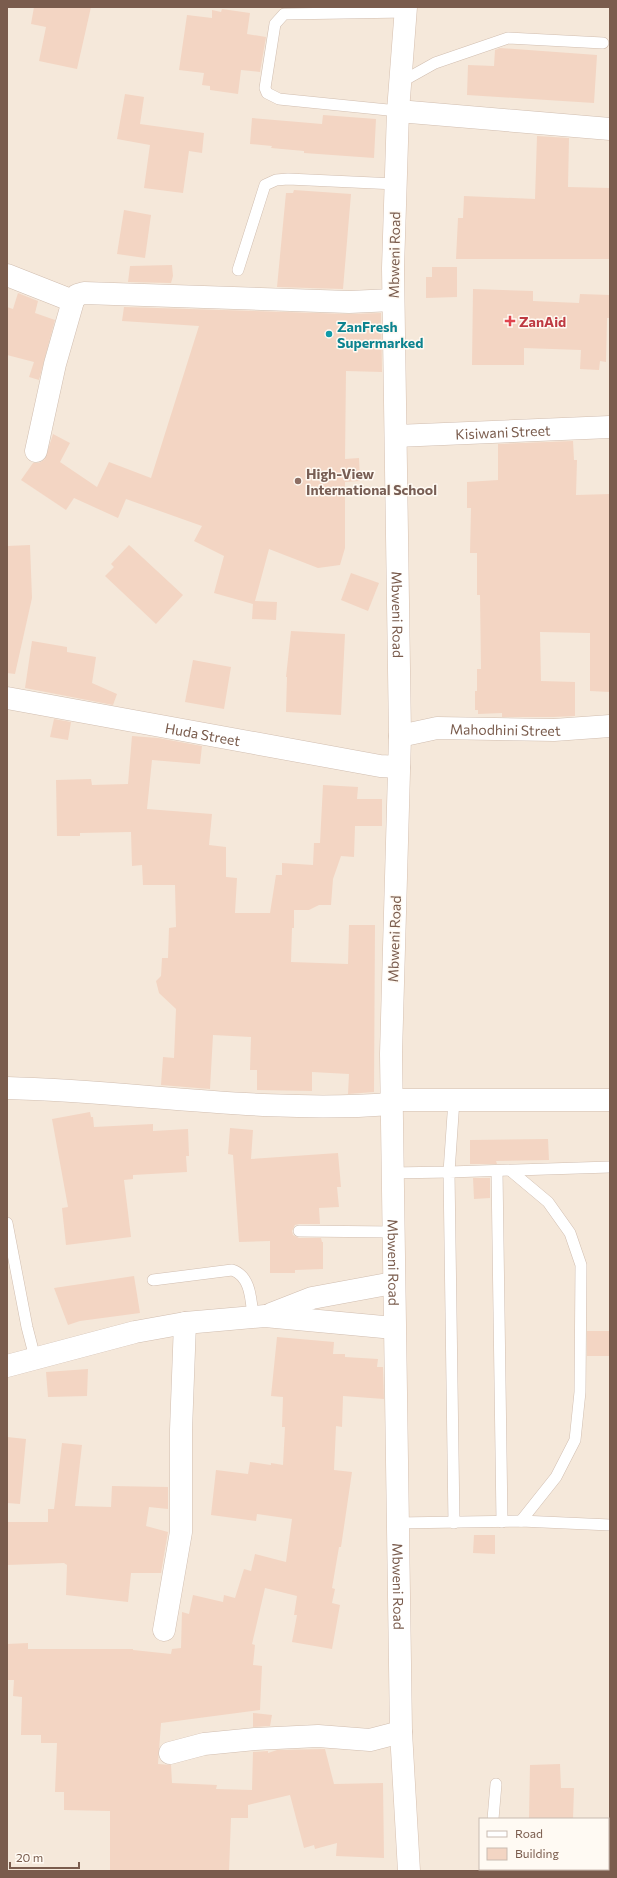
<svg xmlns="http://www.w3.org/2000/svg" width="617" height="1878" font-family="Commissioner,sans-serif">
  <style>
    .residential { fill: #f5e8da; fill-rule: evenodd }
    .building { fill: #f3d5c3 }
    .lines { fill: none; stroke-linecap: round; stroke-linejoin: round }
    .lane-casing { stroke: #d1beb0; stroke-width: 12 }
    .street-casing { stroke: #d1beb0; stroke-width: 23 }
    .secondary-casing { stroke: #d6c0b0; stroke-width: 23 }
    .lane { stroke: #fff; stroke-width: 11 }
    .street { stroke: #fff; stroke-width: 22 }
    .secondary { stroke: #fff; stroke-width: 22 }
    .health-dot { fill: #e0444e; stroke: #fffaf3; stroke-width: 1.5 }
    .culture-dot { fill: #0f9aa8; stroke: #fffaf3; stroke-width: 1.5 }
    .education-dot { fill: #8d6e63; stroke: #fffaf3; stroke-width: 1.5 }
    .labels { text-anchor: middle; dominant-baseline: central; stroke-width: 3; stroke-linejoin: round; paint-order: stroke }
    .street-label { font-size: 14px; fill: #7a5c4d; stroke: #fffaf3 }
    .health-label { font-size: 14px; font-weight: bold; fill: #be3a42; stroke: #fffaf3; text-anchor: start }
    .culture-label { font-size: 14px; font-weight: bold; fill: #0d838f; stroke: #fffaf3; text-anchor: start }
    .education-label { font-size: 14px; font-weight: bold; fill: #785e54; stroke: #fffaf3; text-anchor: start }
  </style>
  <rect width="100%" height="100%" fill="#fdf6ec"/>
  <path class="residential" d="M 7,7 L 610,7 L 610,1871 L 7,1871 ZM 480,1819 L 608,1819 L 608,1869 L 480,1869 Z"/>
  <g class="building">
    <path d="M 34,7 L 91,7 L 77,69 L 39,61 L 46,27 L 31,24 Z"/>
    <path d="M 222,9 L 250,13 L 247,34 L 266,37 L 260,72 L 241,70 L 238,94 L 210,90 L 210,86 L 202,85 L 204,73 L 179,70 L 187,15 L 212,18 L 212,10 L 221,12 Z"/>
    <path d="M 500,48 L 597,55 L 594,103 L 467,95 L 468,65 L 494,66 L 495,50 Z"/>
    <path d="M 125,94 L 144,97 L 140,124 L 204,133 L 202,153 L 189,151 L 183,193 L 144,188 L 150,145 L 117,139 Z"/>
    <path d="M 323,115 L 376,119 L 374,158 L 304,153 L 304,151 L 271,148 L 272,146 L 250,144 L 252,118 L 322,124 Z"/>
    <path d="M 537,136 L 569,138 L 568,187 L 610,188 L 610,259 L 456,259 L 458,218 L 463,218 L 464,196 L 535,199 Z"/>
    <path d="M 294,190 L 351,194 L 343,289 L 277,287 L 286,193 L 293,193 Z"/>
    <path d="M 124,210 L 151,215 L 145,258 L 117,254 Z"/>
    <path d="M 172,265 L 173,276 L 171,283 L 128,282 L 130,266 Z"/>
    <path d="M 432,267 L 457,267 L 457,297 L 426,298 L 426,277 L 432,277 Z"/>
    <path d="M 473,289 L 533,291 L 533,301 L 579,303 L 580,294 L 610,295 L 610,318 L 607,318 L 606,362 L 600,361 L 599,370 L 580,369 L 581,350 L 524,348 L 524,365 L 472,365 Z"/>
    <path d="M 18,293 L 38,301 L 35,313 L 55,320 L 39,380 L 29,377 L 34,362 L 7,355 L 7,307 L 13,309 Z"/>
    <path d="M 124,307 L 349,314 L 381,313 L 382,372 L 346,371 L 345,459 L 359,458 L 360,481 L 345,482 L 345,548 L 340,565 L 318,568 L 269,549 L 255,601 L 277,602 L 276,620 L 252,619 L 253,604 L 214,593 L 224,556 L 194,541 L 202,526 L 126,499 L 118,518 L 74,498 L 66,510 L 21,480 L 33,463 L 39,463 L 45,459 L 53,434 L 70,443 L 60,462 L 97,487 L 109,462 L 151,478 L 199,326 L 122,321 Z"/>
    <path d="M 573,441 L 574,460 L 577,460 L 576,495 L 610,494 L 610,692 L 590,691 L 590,633 L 540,632 L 541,681 L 575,682 L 575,716 L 554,717 L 502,717 L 502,713 L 478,714 L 478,710 L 475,710 L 475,691 L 477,691 L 477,669 L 481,669 L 480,595 L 477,595 L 477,553 L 470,553 L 471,508 L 467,508 L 467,482 L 498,480 L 498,444 Z"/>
    <path d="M 30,545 L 32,598 L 15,674 L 7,673 L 7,546 Z"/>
    <path d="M 129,545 L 183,595 L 156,624 L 105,576 L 114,567 L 111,564 Z"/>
    <path d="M 351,573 L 379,583 L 368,611 L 341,600 Z"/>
    <path d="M 291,631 L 345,634 L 341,715 L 286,712 L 287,677 L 286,677 Z"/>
    <path d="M 32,641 L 67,647 L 67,652 L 96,657 L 92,683 L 117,694 L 113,705 L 25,688 Z"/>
    <path d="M 193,660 L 231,667 L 224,709 L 185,702 Z"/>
    <path d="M 54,719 L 71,722 L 68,740 L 50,737 Z"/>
    <path d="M 132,736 L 158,738 L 202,746 L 200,764 L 152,760 L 147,809 L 212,814 L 209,845 L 226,847 L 226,877 L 237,878 L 235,913 L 270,913 L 276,875 L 282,875 L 282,863 L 313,865 L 314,843 L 320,843 L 323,785 L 358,787 L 357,799 L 382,799 L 382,826 L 355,826 L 354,857 L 341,856 L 333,879 L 331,905 L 319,905 L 309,910 L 294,910 L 294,928 L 292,928 L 291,962 L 348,964 L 349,925 L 375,925 L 374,1092 L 348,1094 L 349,1074 L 312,1072 L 312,1091 L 257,1090 L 257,1070 L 250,1070 L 251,1037 L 213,1035 L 210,1089 L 161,1085 L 163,1057 L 174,1058 L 176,1009 L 159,993 L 156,981 L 161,976 L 162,958 L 168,958 L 169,928 L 176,927 L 175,885 L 143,885 L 142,865 L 132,866 L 131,832 L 80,833 L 80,836 L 57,836 L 56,780 L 91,779 L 92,785 L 128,784 Z"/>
    <path d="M 90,1112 L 91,1117 L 93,1117 L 94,1127 L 153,1124 L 153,1131 L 188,1129 L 189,1156 L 186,1156 L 187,1172 L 133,1175 L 133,1179 L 124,1180 L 131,1237 L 66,1245 L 62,1208 L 68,1207 L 52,1119 Z"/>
    <path d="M 230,1128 L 253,1130 L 251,1159 L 338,1153 L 341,1187 L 337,1187 L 339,1207 L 319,1208 L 320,1224 L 299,1224 L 295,1225 L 292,1231 L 293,1235 L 299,1238 L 321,1238 L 322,1242 L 323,1242 L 323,1269 L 295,1270 L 295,1273 L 270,1273 L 270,1241 L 239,1242 L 233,1155 L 228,1154 Z"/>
    <path d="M 548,1139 L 549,1160 L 496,1161 L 497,1164 L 470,1164 L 470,1140 Z"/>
    <path d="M 473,1178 L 490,1178 L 490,1198 L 474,1199 Z"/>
    <path d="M 134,1276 L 140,1313 L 80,1321 L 68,1325 L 54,1288 Z"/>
    <rect x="587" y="1331" width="23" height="25"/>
    <path d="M 277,1337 L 334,1342 L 333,1354 L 345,1354 L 345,1357 L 378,1359 L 377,1367 L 383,1367 L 384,1399 L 343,1396 L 342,1427 L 336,1426 L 334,1470 L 352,1472 L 341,1547 L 339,1547 L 332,1588 L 335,1589 L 332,1603 L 340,1605 L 332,1649 L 292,1642 L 297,1615 L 294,1615 L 297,1596 L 265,1588 L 252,1644 L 255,1645 L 253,1665 L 262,1666 L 260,1710 L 161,1723 L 158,1764 L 171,1765 L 172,1783 L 217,1785 L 216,1789 L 252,1790 L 253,1752 L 268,1751 L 268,1753 L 277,1750 L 325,1749 L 334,1784 L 383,1783 L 384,1858 L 336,1856 L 337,1843 L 315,1849 L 314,1845 L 304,1848 L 290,1795 L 248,1805 L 248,1818 L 231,1818 L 229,1871 L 110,1871 L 110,1811 L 64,1810 L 64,1792 L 55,1792 L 57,1743 L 41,1743 L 41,1735 L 21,1735 L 22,1697 L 13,1696 L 14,1680 L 7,1680 L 7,1644 L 28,1643 L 28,1649 L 133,1649 L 133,1650 L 171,1654 L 172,1649 L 181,1648 L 182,1612 L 189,1614 L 193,1595 L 223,1602 L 224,1595 L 235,1598 L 244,1569 L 251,1571 L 255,1554 L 286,1562 L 292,1519 L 257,1514 L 256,1521 L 211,1515 L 216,1470 L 248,1474 L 250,1462 L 271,1465 L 271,1463 L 283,1465 L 285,1427 L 282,1427 L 283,1397 L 271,1396 Z"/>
    <path d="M 88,1369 L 87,1396 L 48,1397 L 46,1372 Z"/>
    <path d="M 7,1437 L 26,1439 L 20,1504 L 7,1503 Z"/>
    <path d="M 62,1443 L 82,1445 L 75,1506 L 111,1507 L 112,1486 L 168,1487 L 168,1509 L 149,1507 L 146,1526 L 168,1532 L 161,1573 L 131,1573 L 128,1602 L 66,1595 L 67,1565 L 64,1563 L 7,1565 L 7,1522 L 48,1522 L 48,1509 L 54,1509 Z"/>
    <path d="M 474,1535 L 495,1535 L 495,1554 L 473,1553 Z"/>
    <path d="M 253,1713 L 272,1715 L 270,1726 L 253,1727 Z"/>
    <path d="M 560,1764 L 561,1788 L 574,1788 L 573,1819 L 529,1819 L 530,1765 Z"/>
  </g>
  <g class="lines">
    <g class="lane-casing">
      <g id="lane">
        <path d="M 401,82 L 435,63 L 508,38 L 603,43"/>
        <path d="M 398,111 L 279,99 L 267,93 L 265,88 L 275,24 L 284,14 L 406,12"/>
        <path d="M 238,270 L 265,185 L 276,180 L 288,179 L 396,184"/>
        <path d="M 497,1171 L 502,1522"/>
        <path d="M 511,1171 L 548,1202 L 570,1233 L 581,1265 L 580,1392 L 575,1440 L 556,1477 L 521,1521"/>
        <path d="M 392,1173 L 449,1172 L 454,1100"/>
        <path d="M 7,1223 L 27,1327 L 35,1358"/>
        <path d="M 299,1231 L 393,1232"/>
        <path d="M 153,1280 L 232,1270 C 251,1276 251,1300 253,1317"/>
        <path d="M 397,1523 L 521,1521 L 610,1525"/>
        <path d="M 454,1523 L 449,1172 L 610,1167"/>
        <path d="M 493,1819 L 496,1784"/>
        <path d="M 490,1871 L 490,1869"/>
      </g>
    </g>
    <g class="street-casing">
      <g id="street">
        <path d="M 398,111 L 610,129"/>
        <path d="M 7,275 L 73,301"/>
        <path id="s1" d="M 396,436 L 610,427"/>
        <path d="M 36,451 L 55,364 L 73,301 L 77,295 L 84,293 L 349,302 L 393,300"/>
        <path id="s2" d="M 7,698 L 380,766 L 399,767"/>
        <path id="s3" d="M 400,736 L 437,728 L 554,730 L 610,726"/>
        <path d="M 7,1088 C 135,1091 263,1114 391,1104"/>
        <path d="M 391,1100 L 610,1100"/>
        <path d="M 271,1314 L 312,1298 L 393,1283"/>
        <path d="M 7,1366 L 135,1332 L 185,1323 L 265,1316 L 394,1328"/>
        <path d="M 164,1630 L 181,1532 L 181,1430 L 185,1323"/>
        <path d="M 170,1753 L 204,1744 L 255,1739 L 318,1736 L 370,1740 L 401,1732"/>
      </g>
    </g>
    <g class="secondary-casing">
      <g id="secondary">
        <path id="s4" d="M 406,7 L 398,111 L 393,268 L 400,736 L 391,1054 L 401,1732 L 409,1871"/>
      </g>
    </g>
    <use href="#lane" class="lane"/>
    <use href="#street" class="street"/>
    <use href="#secondary" class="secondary"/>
  </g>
  <path class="health-dot" d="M508 315h4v4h4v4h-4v4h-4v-4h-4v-4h4z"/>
  <circle class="culture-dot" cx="329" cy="334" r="4"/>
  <circle class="education-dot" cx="298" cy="481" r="4"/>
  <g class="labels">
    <g class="street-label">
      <text transform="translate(394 255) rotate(-89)">Mbweni Road</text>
      <text stroke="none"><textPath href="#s1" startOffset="107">Kisiwani Street</textPath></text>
      <text stroke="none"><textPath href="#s4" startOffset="608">Mbweni Road</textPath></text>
      <text stroke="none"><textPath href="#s3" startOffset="106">Mahodhini Street</textPath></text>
      <text stroke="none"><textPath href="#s2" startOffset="199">Huda Street</textPath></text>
      <text transform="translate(394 939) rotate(-88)">Mbweni Road</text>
      <text stroke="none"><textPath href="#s4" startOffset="1256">Mbweni Road</textPath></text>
      <text stroke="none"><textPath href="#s4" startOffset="1580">Mbweni Road</textPath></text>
    </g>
    <g class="health-label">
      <text x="519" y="321">ZanAid</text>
    </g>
    <g class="culture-label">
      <text x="337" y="326">ZanFresh<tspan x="337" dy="16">Supermarked</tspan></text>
    </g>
    <g class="education-label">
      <text x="306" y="473">High-View<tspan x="306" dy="16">International School</tspan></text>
    </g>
  </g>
  <rect width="617" height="1878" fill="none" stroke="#7a5c4d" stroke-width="16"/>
  <rect x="479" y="1818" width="130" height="52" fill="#fffaf3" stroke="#cabbb1"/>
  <rect x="487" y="1831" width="20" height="6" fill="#ffffff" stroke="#cabbb1"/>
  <text x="515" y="1838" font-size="12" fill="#7a5c4d">Road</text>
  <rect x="487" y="1848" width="20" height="12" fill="#f3d5c3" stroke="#cabbb1"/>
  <text x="515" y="1858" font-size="12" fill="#7a5c4d">Building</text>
  <path d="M10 1862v6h69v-6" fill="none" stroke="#7a5c4d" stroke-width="2"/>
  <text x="16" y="1862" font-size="12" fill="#7a5c4d" stroke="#fffaf3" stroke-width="3" paint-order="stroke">20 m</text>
</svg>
